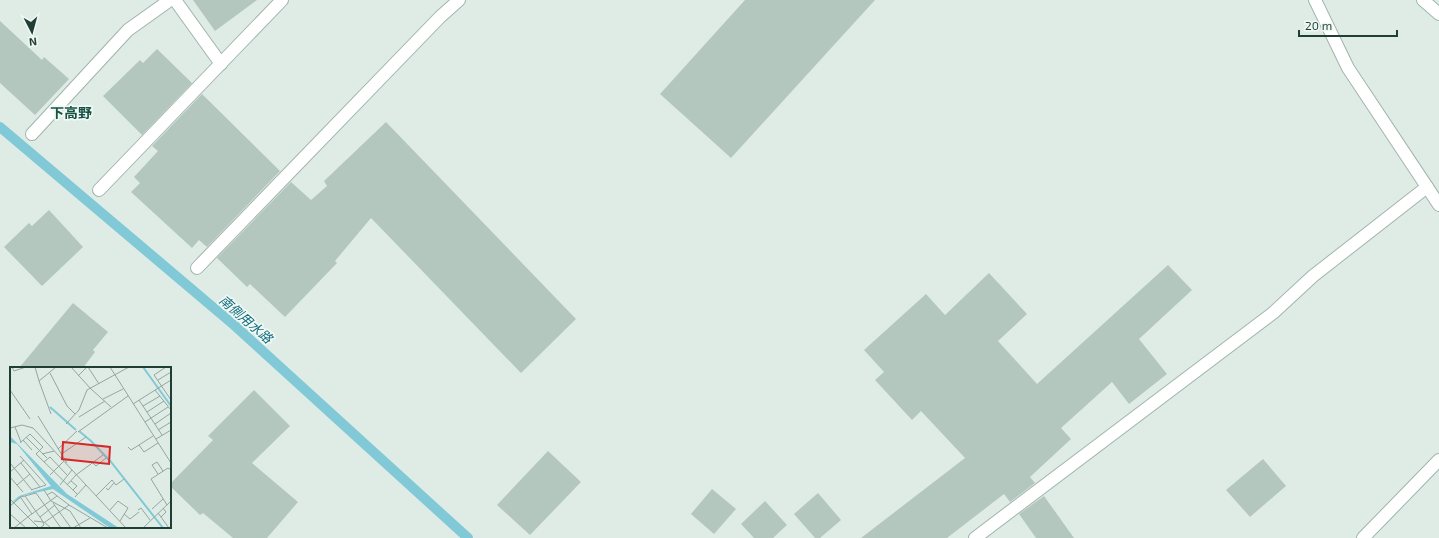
<svg xmlns="http://www.w3.org/2000/svg" width="1439" height="538" font-family="'Exo 2','Noto Sans JP',sans-serif">
  <style>
    .lines { fill: none; stroke-linecap: round; stroke-linejoin: round }
    .stream { stroke: #81c9d7; stroke-width: 10 }
    .building { fill: #b4c7bf }
    .minor-casing { stroke: #a1b4ae; stroke-width: 14 }
    .secondary-casing { stroke: #9cb9af; stroke-width: 14 }
    .minor { stroke: #fff; stroke-width: 12 }
    .secondary { stroke: #fff; stroke-width: 12 }
    .labels { text-anchor: middle; dominant-baseline: central; stroke-width: 3.5; stroke-linejoin: round; paint-order: stroke }
    .water-label { font-size: 13px; font-style: italic; fill: #136c7f; stroke: #f0f8f4 }
    .quarter-label { font-size: 14px; font-weight: bold; fill: #185245; stroke: #f0f8f4 }
    .inset-river { fill: none; stroke: #81c9d7; stroke-width: 2 }
    .inset-road { fill: none; stroke: #92a6a0; stroke-width: 1 }
    .view { fill: #d62828; fill-opacity: 0.15; stroke: #d62828; stroke-width: 2 }
    .inset-edge { fill: none; stroke: #1e3e36; stroke-width: 2 }
  </style>
  <rect width="100%" height="100%" fill="#dfece6"/>
  <g class="lines">
    <path class="stream" d="M 0,127 L 234,325 L 468,538"/>
  </g>
  <g class="building">
    <path d="M 193,0 L 257,0 L 215,31 Z"/>
    <path d="M 745,0 L 875,0 L 731,158 L 660,94 Z"/>
    <path d="M 0,21 L 42,60 L 44,57 L 69,79 L 35,115 L 0,83 Z"/>
    <path d="M 157,49 L 192,83 L 142,135 L 103,96 L 140,60 L 143,63 Z"/>
    <path d="M 202,94 L 280,171 L 207,247 L 199,240 L 192,248 L 131,192 L 140,183 L 134,177 L 158,151 L 152,146 Z"/>
    <path d="M 386,122 L 576,319 L 521,373 L 371,218 L 335,261 L 337,263 L 285,317 L 250,284 L 247,287 L 217,258 L 291,182 L 311,200 L 327,186 L 324,181 Z"/>
    <path d="M 49,210 L 83,247 L 42,286 L 4,247 L 29,223 L 32,226 Z"/>
    <path d="M 1168,265 L 1192,290 L 1139,339 L 1167,374 L 1129,404 L 1112,382 L 1061,428 L 1071,439 L 1030,477 L 1035,483 L 1010,502 L 1004,494 L 947,538 L 861,538 L 965,458 L 921,411 L 912,420 L 875,380 L 884,372 L 864,350 L 926,294 L 945,315 L 989,273 L 1027,314 L 998,341 L 1037,384 Z"/>
    <path d="M 73,303 L 108,332 L 93,350 L 95,352 L 83,368 L 19,368 Z"/>
    <path d="M 254,390 L 290,426 L 252,463 L 298,502 L 267,538 L 233,538 L 203,513 L 200,515 L 170,486 L 170,484 L 213,440 L 208,436 Z"/>
    <path d="M 548,451 L 581,482 L 530,535 L 497,505 Z"/>
    <path d="M 1263,459 L 1286,486 L 1250,517 L 1226,490 Z"/>
    <path d="M 712,489 L 736,509 L 714,534 L 691,514 Z"/>
    <path d="M 818,493 L 841,520 L 820,538 L 815,538 L 794,514 Z"/>
    <path d="M 1044,496 L 1074,538 L 1036,538 L 1019,514 Z"/>
    <path d="M 765,501 L 787,525 L 773,538 L 754,538 L 741,524 Z"/>
  </g>
  <g class="lines">
    <g class="minor-casing">
      <g id="minor">
        <path d="M 175,0 L 221,64"/>
        <path d="M 1315,0 L 1348,68 L 1439,205"/>
        <path d="M 32,134 L 128,30 L 170,0"/>
        <path d="M 99,190 L 282,0"/>
        <path d="M 197,268 L 440,17 L 459,0"/>
        <path d="M 975,538 L 1273,313 L 1313,276 L 1427,187"/>
        <path d="M 1363,538 L 1439,460"/>
      </g>
    </g>
    <g class="secondary-casing">
      <path id="secondary" d="M 1423,0 L 1439,14"/>
    </g>
    <use href="#minor" class="minor"/>
    <use href="#secondary" class="secondary"/>
  </g>
  <g class="labels">
    <g class="water-label">
      <text transform="translate(246 319) rotate(41)">南側用水路</text>
    </g>
    <g class="quarter-label">
      <text x="71" y="112">下高野</text>
    </g>
  </g>
  <g transform="translate(10 367)">
    <rect width="161" height="161" fill="#dfece6"/>
    <path d="M 0,69 L 57,127 L 109,161 L 100,161 L 43,122 L 15,128 L 0,137 L 9,129 L 41,119 L 7,77 L 0,75 Z" fill="#81c9d7"/>
    <path class="inset-river" d="M 133,0 L 161,39M 40,40 L 66,63M 69,64 L 81,74 L 101,95 L 153,161"/>
    <path class="inset-road" d="M 2,0 L 4,4 L 16,0M 25,0 L 29,14 L 46,0M 61,0 L 80,21 L 101,40M 78,0 L 89,17M 100,0 L 161,96M 156,0 L 144,8 L 161,33M 40,6 L 57,39 L 65,47M 68,9 L 77,0M 148,13 L 161,5M 29,14 L 41,47M 0,23 L 20,52M 145,23 L 161,43M 93,32 L 113,22M 129,33 L 152,68M 123,37 L 161,13M 133,39 L 150,29M 137,45 L 154,34M 28,49 L 57,96M 69,50 L 95,34M 135,55 L 158,40M 56,57 L 69,43 L 77,23 L 119,0M 145,57 L 161,46M 5,60 L 11,75M 0,61 L 12,58 L 23,61 L 116,161M 148,63 L 161,55M 68,65 L 118,29M 16,70 L 37,91M 146,72 L 161,63M 13,73 L 22,83M 10,76 L 20,67 L 33,80 L 26,87 L 67,127M 129,78 L 143,69M 118,80 L 121,83 L 129,78 L 134,85 L 148,76M 48,82 L 67,64M 53,86 L 76,70M 32,87 L 44,84M 10,89 L 36,118 L 21,123M 34,95 L 40,90 L 57,108M 0,96 L 22,123M 11,96 L 30,120M 83,96 L 86,99 L 96,91M 0,105 L 14,93M 148,107 L 142,98 L 147,95 L 153,104M 40,108 L 54,94M 0,110 L 13,125M 61,114 L 67,119 L 63,123M 7,118 L 20,107M 50,118 L 62,103M 57,118 L 66,108 L 93,88M 96,121 L 98,123 L 104,116M 34,123 L 41,134 L 60,144 L 71,161M 37,128 L 42,125 L 59,138 L 98,161M 15,129 L 32,153 L 34,158 L 30,161M 86,129 L 102,113 L 106,118 L 114,112M 65,130 L 76,118M 11,131 L 22,147M 0,132 L 29,161M 43,136 L 61,161M 157,138 L 141,112 L 158,101 L 161,103M 0,139 L 11,130 L 26,126 L 51,161M 142,142 L 153,132M 100,143 L 108,134 L 118,141 L 110,154M 128,143 L 131,141 L 140,153M 148,146 L 159,161M 0,147 L 16,161M 114,147 L 120,152 L 129,145M 19,149 L 47,129M 30,150 L 45,138M 151,150 L 156,145 L 153,141M 24,154 L 34,155 L 41,161M 35,155 L 59,138M 4,161 L 19,149M 63,161 L 80,151M 133,161 L 161,134"/>
    <path class="view" d="M 53,75 L 100,80 L 99,97 L 52,92 Z"/>
    <rect width="161" height="161" class="inset-edge"/>
  </g>
  <g transform="translate(32 32) rotate(174)" stroke="#f0f8f4" stroke-width="3" paint-order="stroke">
  <path d="M0-3L7 15L0 10L-7 15Z" fill="#1e3e36"/>
  <text y="-6" font-size="11" font-weight="bold" text-anchor="middle" fill="#1e3e36">N</text>
  </g>
  <path d="M1299 30v6h98v-6" fill="none" stroke="#1e3e36" stroke-width="2"/>
  <text x="1305" y="30" font-size="12" fill="#1e3e36" stroke="#f0f8f4" stroke-width="3" paint-order="stroke">20 m</text>
</svg>
